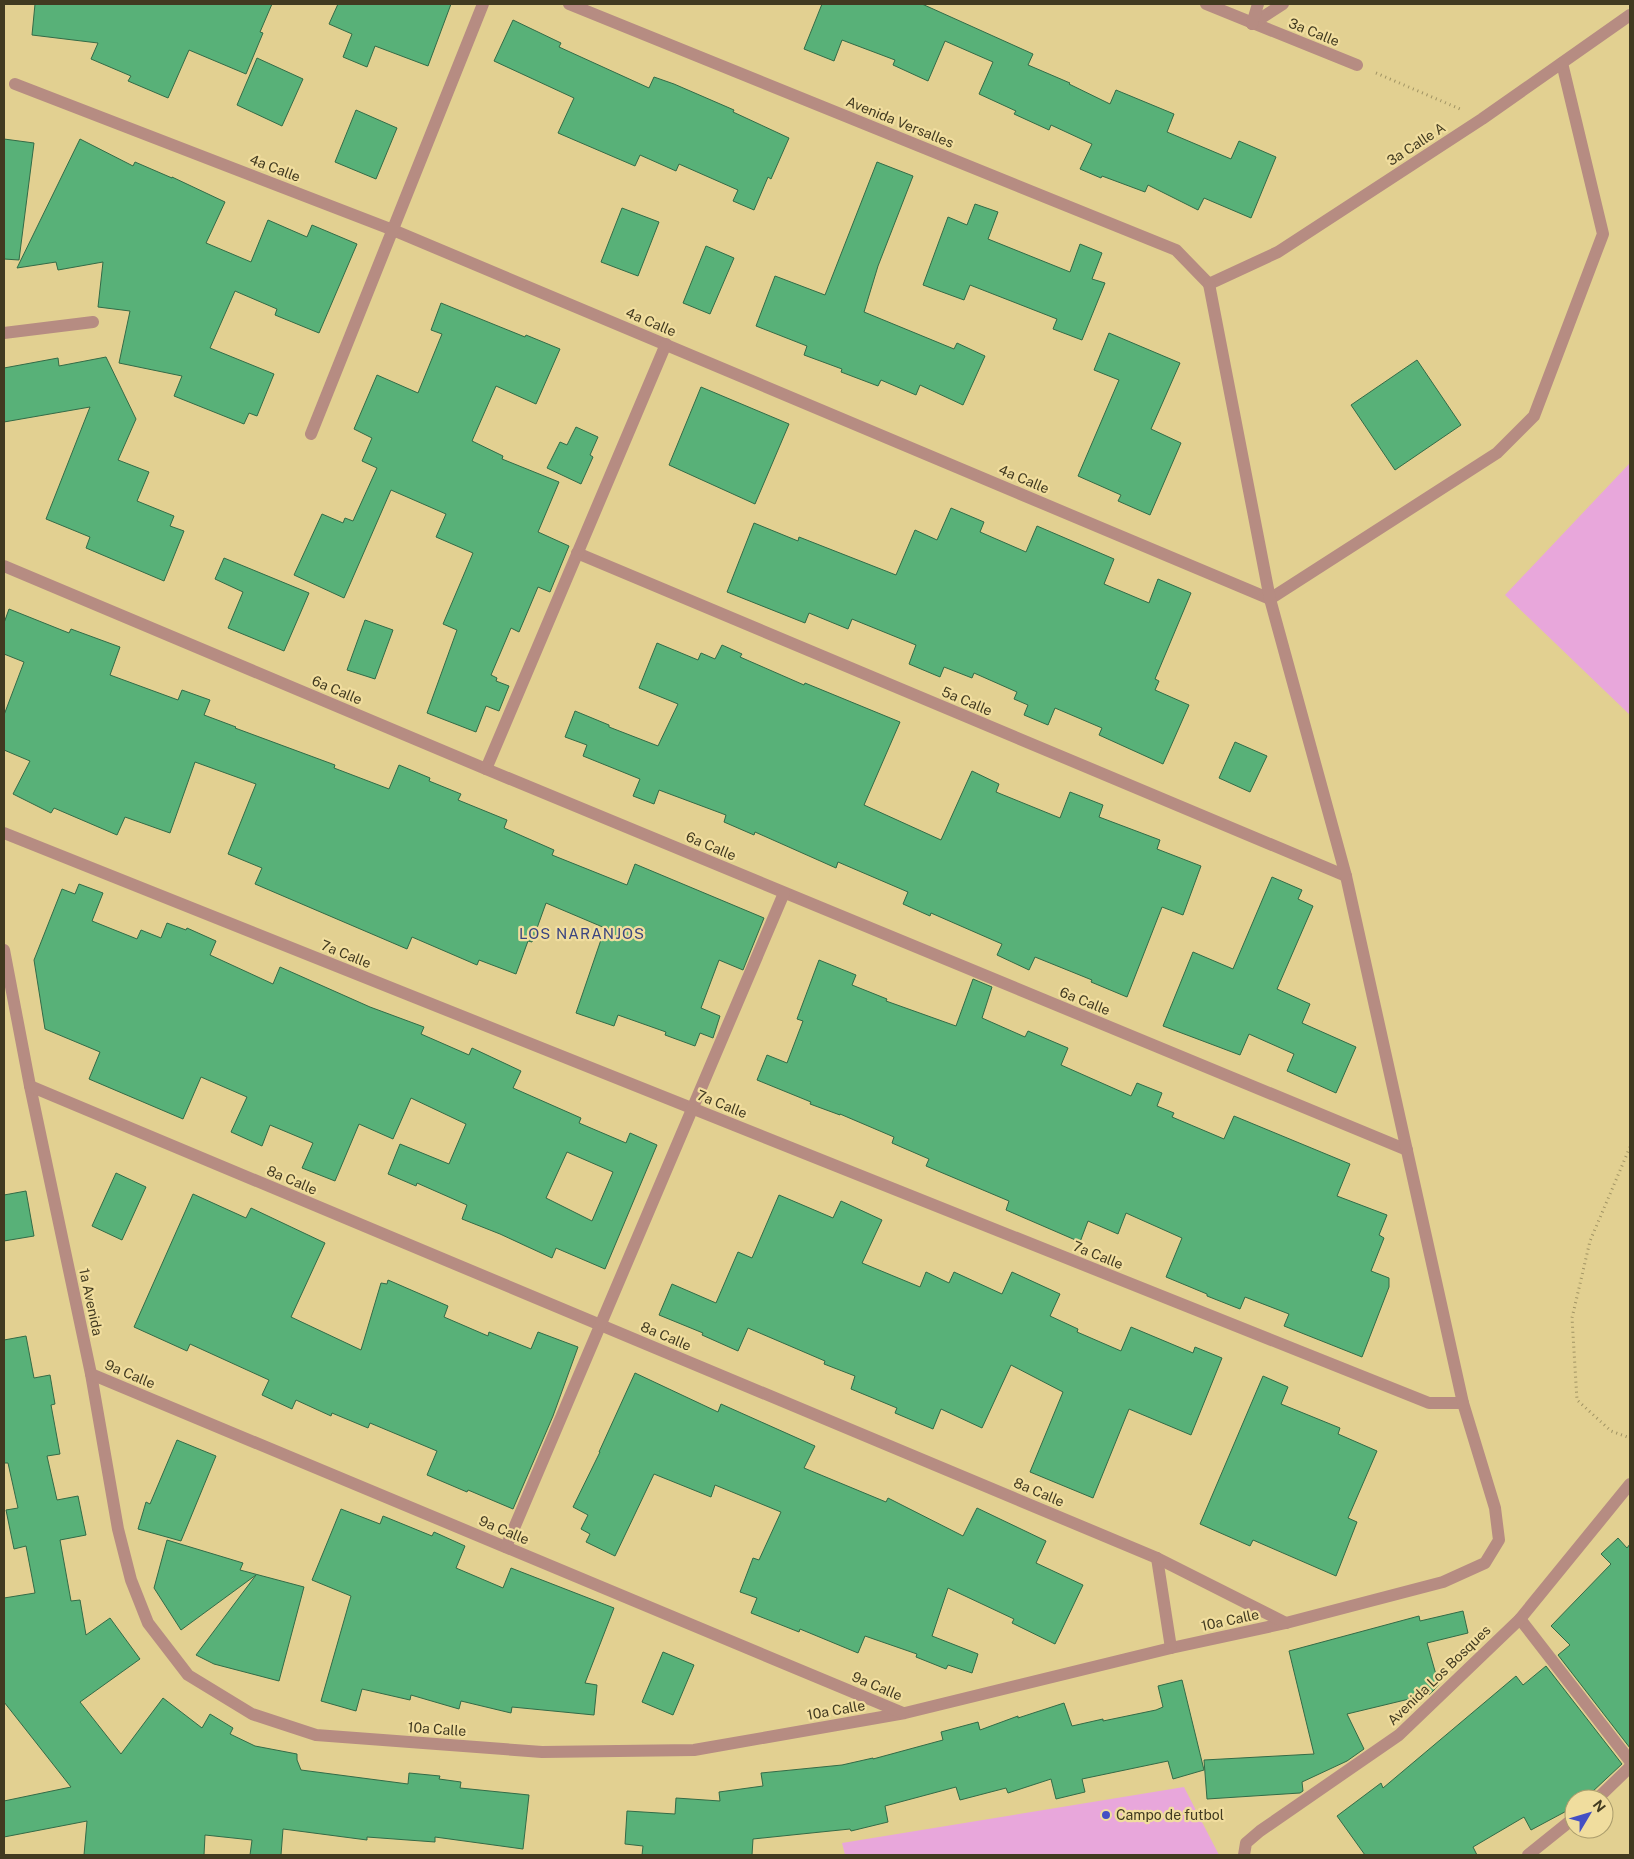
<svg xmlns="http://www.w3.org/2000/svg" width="1634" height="1859" font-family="'Public Sans',sans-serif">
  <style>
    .green { fill: #e8a7db }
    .building { fill: #58b178; stroke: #336b47; fill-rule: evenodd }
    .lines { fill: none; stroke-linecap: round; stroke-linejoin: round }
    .path { stroke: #a09363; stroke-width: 3; stroke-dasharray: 1 4; stroke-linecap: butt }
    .minor { stroke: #b68c82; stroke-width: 12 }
    .poi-dot { fill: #444fc4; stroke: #f0dd9e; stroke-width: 2 }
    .labels { text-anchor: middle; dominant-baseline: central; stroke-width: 4.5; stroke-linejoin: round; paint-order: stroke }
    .street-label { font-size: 14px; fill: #413a20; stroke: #f0dd9e }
    .poi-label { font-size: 14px; fill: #413a20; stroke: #f0dd9e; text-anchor: start }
    .neighbourhood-label { font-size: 15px; letter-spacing: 1px; fill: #3b4581; stroke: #f0dd9e }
  </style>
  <rect width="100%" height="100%" fill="#e2d091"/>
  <g class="green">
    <path d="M 1630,463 L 1630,715 L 1505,595 Z"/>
    <path d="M 1184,1787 L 1219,1855 L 845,1855 L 842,1843 Z"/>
  </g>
  <g class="building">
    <path d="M 35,4 L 272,4 L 260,32 L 263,33 L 246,74 L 189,50 L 168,98 L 128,81 L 131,76 L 91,59 L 98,43 L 32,35 Z"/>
    <path d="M 338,4 L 451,4 L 428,66 L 375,46 L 367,67 L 343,57 L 352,34 L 329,24 Z"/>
    <path d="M 822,4 L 922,4 L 1033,54 L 1028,65 L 1070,83 L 1069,84 L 1110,104 L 1116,90 L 1174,114 L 1167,132 L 1231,159 L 1239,141 L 1276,157 L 1251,218 L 1204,198 L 1198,210 L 1148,185 L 1145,192 L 1102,176 L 1101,178 L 1080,169 L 1092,144 L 1051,125 L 1049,130 L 1014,114 L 1016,111 L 979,94 L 993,62 L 945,41 L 928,81 L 893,65 L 895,60 L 842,40 L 834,61 L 804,49 Z"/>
    <path d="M 513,20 L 561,43 L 559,47 L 649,88 L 654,77 L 674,84 L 734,110 L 733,112 L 789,138 L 771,179 L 768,177 L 754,210 L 733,201 L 738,190 L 679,164 L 676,171 L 640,155 L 635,166 L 558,133 L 574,98 L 494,61 Z"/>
    <path d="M 257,58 L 303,79 L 282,126 L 237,105 Z"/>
    <path d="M 356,110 L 397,128 L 376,179 L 335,162 Z"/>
    <path d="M 4,139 L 34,143 L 19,260 L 4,259 Z"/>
    <path d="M 80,139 L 133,166 L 135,162 L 172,178 L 172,177 L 225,202 L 206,243 L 251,262 L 268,220 L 307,237 L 312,225 L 357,244 L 319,333 L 275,315 L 277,309 L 235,291 L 210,348 L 274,374 L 257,416 L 249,413 L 244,424 L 174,396 L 182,376 L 119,363 L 130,311 L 98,307 L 103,262 L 58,270 L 56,262 L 17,268 Z"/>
    <path d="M 877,162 L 913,176 L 878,266 L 864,312 L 954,349 L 957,343 L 985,356 L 963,405 L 920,385 L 916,395 L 881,380 L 878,386 L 841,372 L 842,369 L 804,355 L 807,346 L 756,326 L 775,276 L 825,295 Z"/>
    <path d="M 975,204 L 998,212 L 988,239 L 1070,272 L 1080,244 L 1102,253 L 1092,279 L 1105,283 L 1082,340 L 1053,329 L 1057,319 L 970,285 L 964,300 L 923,285 L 948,217 L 967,225 Z"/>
    <path d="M 622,208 L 659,222 L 638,276 L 601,262 Z"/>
    <path d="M 706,246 L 734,258 L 710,314 L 683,303 Z"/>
    <path d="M 441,303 L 525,337 L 526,335 L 560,349 L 536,404 L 496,386 L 472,441 L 503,456 L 502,459 L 559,482 L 538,532 L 569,546 L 550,592 L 538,587 L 519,632 L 511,628 L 491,675 L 497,678 L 496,681 L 509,686 L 499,711 L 486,706 L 476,732 L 427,713 L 457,630 L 443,624 L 473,553 L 436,537 L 446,514 L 391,490 L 344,598 L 294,575 L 322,514 L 343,523 L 345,518 L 353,521 L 377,468 L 362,461 L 372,438 L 354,429 L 377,375 L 418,393 L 442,334 L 431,330 Z"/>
    <path d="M 1109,333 L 1180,363 L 1151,429 L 1181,443 L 1150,515 L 1118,501 L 1121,495 L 1078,476 L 1119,380 L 1094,370 Z"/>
    <path d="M 106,357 L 136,419 L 118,460 L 149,472 L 137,501 L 174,516 L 170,526 L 184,531 L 164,581 L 86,548 L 90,537 L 46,519 L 90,407 L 4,422 L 4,368 L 58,358 L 59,366 Z"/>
    <path d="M 1417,360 L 1461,425 L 1395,470 L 1351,405 Z"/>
    <path d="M 701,387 L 789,424 L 755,504 L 669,465 Z"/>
    <path d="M 576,427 L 598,437 L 590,455 L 593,457 L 581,484 L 547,468 L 560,442 L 567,445 Z"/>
    <path d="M 951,508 L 984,522 L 980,532 L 1026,552 L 1037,526 L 1114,559 L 1104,584 L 1149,603 L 1158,579 L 1191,593 L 1155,679 L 1159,681 L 1155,690 L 1189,705 L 1163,764 L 1099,735 L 1102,728 L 1055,708 L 1048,725 L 1024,715 L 1028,705 L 1014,699 L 1017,692 L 974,673 L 972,678 L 944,667 L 940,677 L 909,664 L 916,645 L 852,619 L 848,629 L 809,613 L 805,623 L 727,592 L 754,523 L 798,541 L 799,537 L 896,575 L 915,530 L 937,540 Z"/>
    <path d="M 224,558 L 309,593 L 284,651 L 228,628 L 243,592 L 215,579 Z"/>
    <path d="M 9,609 L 69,633 L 71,629 L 120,647 L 110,675 L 178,700 L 182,690 L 210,700 L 204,715 L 236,727 L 235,728 L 335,765 L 334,768 L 389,789 L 399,765 L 430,778 L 429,781 L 461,794 L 458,800 L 507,820 L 504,828 L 554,850 L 552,855 L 627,885 L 635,864 L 764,918 L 743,970 L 719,960 L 701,1008 L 720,1016 L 713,1038 L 700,1033 L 695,1046 L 665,1035 L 666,1032 L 618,1015 L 614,1026 L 576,1013 L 605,928 L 546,903 L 532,942 L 528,941 L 516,974 L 479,960 L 477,965 L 412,937 L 407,949 L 255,884 L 262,868 L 228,854 L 256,784 L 195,762 L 170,833 L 125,817 L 117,835 L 54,808 L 51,813 L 13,794 L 30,761 L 4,750 L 4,715 L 24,662 L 4,654 L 4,623 Z"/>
    <path d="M 365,620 L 393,630 L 375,679 L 347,670 Z"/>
    <path d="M 657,643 L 698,660 L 701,653 L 715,659 L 722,645 L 742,654 L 740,657 L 804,685 L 805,683 L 900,722 L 864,805 L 941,840 L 972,771 L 999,784 L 996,792 L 1060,818 L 1070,792 L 1103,805 L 1099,817 L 1160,840 L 1157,849 L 1201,866 L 1183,915 L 1162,907 L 1127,997 L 1091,982 L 1092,980 L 1035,957 L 1029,970 L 997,955 L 1002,944 L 931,913 L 930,916 L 903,904 L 908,892 L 838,862 L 836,868 L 755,832 L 754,835 L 724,822 L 726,815 L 659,790 L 654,804 L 633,796 L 640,779 L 583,756 L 587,745 L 565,737 L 575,711 L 609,725 L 609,727 L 658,746 L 678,704 L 639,688 Z"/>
    <path d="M 1235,742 L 1267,756 L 1250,792 L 1219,778 Z"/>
    <path d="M 1272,877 L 1302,890 L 1298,899 L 1313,906 L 1277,989 L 1310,1004 L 1302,1023 L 1356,1047 L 1336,1093 L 1287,1071 L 1294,1054 L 1249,1034 L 1240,1055 L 1163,1026 L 1193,952 L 1233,969 Z"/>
    <path d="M 79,884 L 103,893 L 92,921 L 137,939 L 141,930 L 161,938 L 167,923 L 186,930 L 187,928 L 216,941 L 210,955 L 273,984 L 280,967 L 370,1007 L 424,1027 L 421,1034 L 469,1055 L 472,1048 L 521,1071 L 513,1088 L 581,1118 L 579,1123 L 626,1143 L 630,1133 L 657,1145 L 605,1269 L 556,1248 L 552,1258 L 500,1234 L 462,1219 L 467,1205 L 417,1183 L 416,1186 L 388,1174 L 400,1144 L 449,1164 L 466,1124 L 411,1098 L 393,1139 L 359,1124 L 335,1181 L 302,1168 L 313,1143 L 270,1125 L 262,1146 L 231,1132 L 247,1097 L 201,1077 L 183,1119 L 89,1079 L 100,1052 L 45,1029 L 34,960 L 62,889 L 75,894 ZM 567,1152 L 613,1172 L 592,1221 L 546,1198 Z"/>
    <path d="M 819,960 L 856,975 L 852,985 L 887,999 L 886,1001 L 956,1026 L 973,979 L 992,987 L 982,1018 L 1025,1037 L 1028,1031 L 1068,1048 L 1061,1065 L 1131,1096 L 1137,1083 L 1162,1093 L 1157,1106 L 1174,1113 L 1172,1117 L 1224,1139 L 1234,1116 L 1350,1164 L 1337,1196 L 1387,1215 L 1379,1235 L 1384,1238 L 1371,1271 L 1389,1278 L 1389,1287 L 1362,1357 L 1284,1326 L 1289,1314 L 1245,1297 L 1240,1309 L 1207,1296 L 1207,1294 L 1166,1277 L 1182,1238 L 1126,1213 L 1118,1234 L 1088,1221 L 1080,1242 L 1006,1210 L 1009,1201 L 926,1166 L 929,1159 L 892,1143 L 894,1137 L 840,1114 L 840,1115 L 810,1104 L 811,1102 L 757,1080 L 767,1055 L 787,1063 L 803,1021 L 797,1019 Z"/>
    <path d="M 116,1173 L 146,1187 L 122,1240 L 92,1226 Z"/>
    <path d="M 26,1191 L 34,1236 L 4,1241 L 4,1195 Z"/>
    <path d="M 193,1194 L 246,1218 L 251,1208 L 325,1243 L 291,1317 L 361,1350 L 381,1283 L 387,1284 L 388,1280 L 448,1306 L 444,1317 L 488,1336 L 489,1332 L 531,1349 L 538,1332 L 578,1347 L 553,1416 L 513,1509 L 468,1490 L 467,1492 L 427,1475 L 437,1451 L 370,1423 L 368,1428 L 332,1413 L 331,1416 L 296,1400 L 292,1409 L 262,1395 L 269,1380 L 190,1344 L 187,1351 L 134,1327 Z"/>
    <path d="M 779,1195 L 833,1218 L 841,1201 L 882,1220 L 862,1263 L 920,1287 L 926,1272 L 949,1283 L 954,1272 L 1002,1294 L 1012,1272 L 1060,1294 L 1050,1316 L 1078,1329 L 1077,1332 L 1121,1351 L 1131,1327 L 1193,1353 L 1195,1347 L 1222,1358 L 1191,1435 L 1129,1409 L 1093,1498 L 1030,1472 L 1063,1392 L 1011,1365 L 982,1428 L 941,1409 L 933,1429 L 895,1413 L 897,1408 L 851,1389 L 855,1376 L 824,1364 L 825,1361 L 748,1328 L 738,1351 L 702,1335 L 703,1333 L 659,1315 L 672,1284 L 716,1303 L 738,1252 L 752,1258 Z"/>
    <path d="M 26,1336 L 34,1378 L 50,1375 L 55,1404 L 51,1405 L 60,1454 L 47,1456 L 57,1500 L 78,1496 L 86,1535 L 60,1540 L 71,1601 L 80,1600 L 86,1635 L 110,1618 L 140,1659 L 80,1702 L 121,1754 L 163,1698 L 202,1728 L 210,1714 L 233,1728 L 230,1734 L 255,1746 L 297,1754 L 297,1760 L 301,1770 L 408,1784 L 409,1773 L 440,1776 L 439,1779 L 461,1782 L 460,1788 L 529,1795 L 523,1849 L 435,1837 L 435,1842 L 367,1837 L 367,1840 L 283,1829 L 281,1855 L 250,1855 L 252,1840 L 205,1835 L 204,1855 L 84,1855 L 87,1821 L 4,1837 L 4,1801 L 71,1787 L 4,1702 L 4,1598 L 35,1593 L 26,1546 L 14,1549 L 6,1510 L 18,1508 L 8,1463 L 4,1463 L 4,1340 Z"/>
    <path d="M 635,1373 L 718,1412 L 721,1404 L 815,1446 L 804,1468 L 886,1502 L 888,1498 L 963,1536 L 977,1508 L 1046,1541 L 1036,1563 L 1083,1585 L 1055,1644 L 1012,1623 L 1014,1619 L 948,1588 L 932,1636 L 978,1654 L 972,1673 L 948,1665 L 946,1669 L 916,1657 L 917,1654 L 865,1636 L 858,1653 L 800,1629 L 799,1632 L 751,1613 L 757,1598 L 740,1592 L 753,1558 L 759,1560 L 781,1512 L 715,1485 L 711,1497 L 654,1474 L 615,1556 L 586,1542 L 590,1534 L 581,1529 L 588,1515 L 573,1507 L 600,1452 L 599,1452 Z"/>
    <path d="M 1263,1376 L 1288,1387 L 1281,1404 L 1340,1428 L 1338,1434 L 1377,1451 L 1348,1518 L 1357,1522 L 1336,1576 L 1253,1540 L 1250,1546 L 1200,1524 Z"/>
    <path d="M 177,1440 L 216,1456 L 181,1541 L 138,1529 L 146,1502 L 150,1504 Z"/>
    <path d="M 341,1509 L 380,1524 L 383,1516 L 432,1536 L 434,1532 L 465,1546 L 456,1568 L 503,1588 L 511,1568 L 614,1608 L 585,1683 L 597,1685 L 594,1715 L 512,1707 L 511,1713 L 461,1701 L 459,1709 L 411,1695 L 410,1700 L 362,1689 L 356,1711 L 321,1701 L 351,1596 L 312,1580 Z"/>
    <path d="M 1618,1538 L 1627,1548 L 1630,1544 L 1630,1748 L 1558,1655 L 1570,1645 L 1551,1626 L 1611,1564 L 1601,1554 Z"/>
    <path d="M 167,1540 L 243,1563 L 240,1570 L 304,1587 L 279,1681 L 214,1664 L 196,1655 L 256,1575 L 181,1630 L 154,1588 Z"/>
    <path d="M 1463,1611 L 1468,1633 L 1427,1643 L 1439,1685 L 1430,1694 L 1347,1714 L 1364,1749 L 1347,1761 L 1302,1782 L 1303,1791 L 1300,1793 L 1207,1799 L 1204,1760 L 1314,1754 L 1289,1651 L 1419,1616 L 1420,1621 Z"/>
    <path d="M 663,1652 L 694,1665 L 673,1715 L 642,1702 Z"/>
    <path d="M 1546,1666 L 1622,1764 L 1591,1793 L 1589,1799 L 1574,1799 L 1574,1807 L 1531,1830 L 1524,1817 L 1473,1847 L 1477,1855 L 1365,1855 L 1337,1816 L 1381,1783 L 1383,1788 L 1516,1676 L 1523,1685 Z"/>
    <path d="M 1182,1680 L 1204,1770 L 1173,1779 L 1168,1761 L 1082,1779 L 1085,1792 L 1056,1799 L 1051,1779 L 1008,1793 L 1006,1788 L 960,1800 L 956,1787 L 885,1806 L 888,1822 L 851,1831 L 850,1829 L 753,1839 L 752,1855 L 642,1855 L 643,1846 L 625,1844 L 627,1811 L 675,1814 L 676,1798 L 720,1801 L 719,1792 L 763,1786 L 761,1773 L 842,1765 L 873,1758 L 873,1759 L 943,1740 L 941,1732 L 978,1722 L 980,1730 L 1018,1716 L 1018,1718 L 1064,1703 L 1072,1726 L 1103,1719 L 1103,1721 L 1156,1710 L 1163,1707 L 1158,1686 Z"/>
  </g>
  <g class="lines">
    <g class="path">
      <path d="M 1376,73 L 1460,109"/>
      <path d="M 1630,1147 L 1590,1241 L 1572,1318 L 1577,1400 L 1611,1431 L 1630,1438"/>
    </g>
    <g class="minor">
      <path d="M 569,4 L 1176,250 L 1209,284"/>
      <path d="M 1206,4 L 1357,65"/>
      <path d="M 1252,24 L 1283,4"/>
      <path d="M 1252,24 L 1258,4"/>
      <path d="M 15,84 L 393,230 L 1270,599 L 1497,453 L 1534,416 L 1603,234 L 1562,63"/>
      <path d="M 1209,284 L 1278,252 L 1482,119 L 1630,15"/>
      <path d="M 4,333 L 93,322"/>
      <path d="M 311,434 L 483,4"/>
      <path d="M 577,553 L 1346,876"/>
      <path d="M 4,566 L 486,769 L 1407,1150"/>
      <path d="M 486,769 L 666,344"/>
      <path d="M 4,833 L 1429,1403 L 1463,1403"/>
      <path d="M 4,950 L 30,1086 L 91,1374 L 118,1529 L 131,1580 L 148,1623 L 188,1675 L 252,1714 L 316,1735 L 542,1752 L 694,1750 L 905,1713 L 1171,1648 L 1286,1623 L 1443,1582 L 1485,1563 L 1499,1540 L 1495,1508 L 1463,1403 L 1346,876 L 1270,599 L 1209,284"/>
      <path d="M 30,1086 L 1157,1558 L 1286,1623"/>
      <path d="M 91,1374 L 903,1713"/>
      <path d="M 506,1547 L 784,893"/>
      <path d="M 1157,1558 L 1171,1648"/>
      <path d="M 1520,1619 L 1630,1761"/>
      <path d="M 1597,1799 L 1630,1767"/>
      <path d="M 1244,1855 L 1246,1843 L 1260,1831 L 1399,1735 L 1520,1619 L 1630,1484"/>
      <path d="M 1528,1855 L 1574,1818"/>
    </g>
  </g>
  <circle class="poi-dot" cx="1106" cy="1815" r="5"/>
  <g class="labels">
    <g class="street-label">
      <text transform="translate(1314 32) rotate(22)">3a Calle</text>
      <text transform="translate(900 122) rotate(22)">Avenida Versalles</text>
      <text transform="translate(1416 144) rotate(-33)">3a Calle A</text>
      <text transform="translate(275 168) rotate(21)">4a Calle</text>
      <text transform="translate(651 322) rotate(23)">4a Calle</text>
      <text transform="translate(1024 479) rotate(23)">4a Calle</text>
      <text transform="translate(337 690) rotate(23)">6a Calle</text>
      <text transform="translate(967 701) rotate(23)">5a Calle</text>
      <text transform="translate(711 846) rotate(23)">6a Calle</text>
      <text transform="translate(346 954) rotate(22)">7a Calle</text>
      <text transform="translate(1085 1001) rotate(22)">6a Calle</text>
      <text transform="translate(722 1104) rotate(22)">7a Calle</text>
      <text transform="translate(292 1180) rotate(23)">8a Calle</text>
      <text transform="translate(1098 1255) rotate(22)">7a Calle</text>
      <text transform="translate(91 1302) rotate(78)">1a Avenida</text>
      <text transform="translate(666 1336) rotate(23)">8a Calle</text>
      <text transform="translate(130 1374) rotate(23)">9a Calle</text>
      <text transform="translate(1039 1492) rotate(23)">8a Calle</text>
      <text transform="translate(504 1530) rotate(23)">9a Calle</text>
      <text transform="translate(1230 1620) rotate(-12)">10a Calle</text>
      <text transform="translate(1439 1675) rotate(-44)">Avenida Los Bosques</text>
      <text transform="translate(877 1686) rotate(23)">9a Calle</text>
      <text transform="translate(836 1710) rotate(-10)">10a Calle</text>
      <text transform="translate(437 1729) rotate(4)">10a Calle</text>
    </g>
    <g class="poi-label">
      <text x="1116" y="1815">Campo de futbol</text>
    </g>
    <g class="neighbourhood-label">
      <text x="582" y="933">LOS NARANJOS</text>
    </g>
  </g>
  <rect width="1634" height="1859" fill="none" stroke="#413a20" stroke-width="10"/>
  <g transform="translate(1589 1814) rotate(52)"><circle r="24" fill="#f0dd9e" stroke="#aa9c6c"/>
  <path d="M0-4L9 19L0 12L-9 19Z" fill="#444fc4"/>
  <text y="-8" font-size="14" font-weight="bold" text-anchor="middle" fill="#413a20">N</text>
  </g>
</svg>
